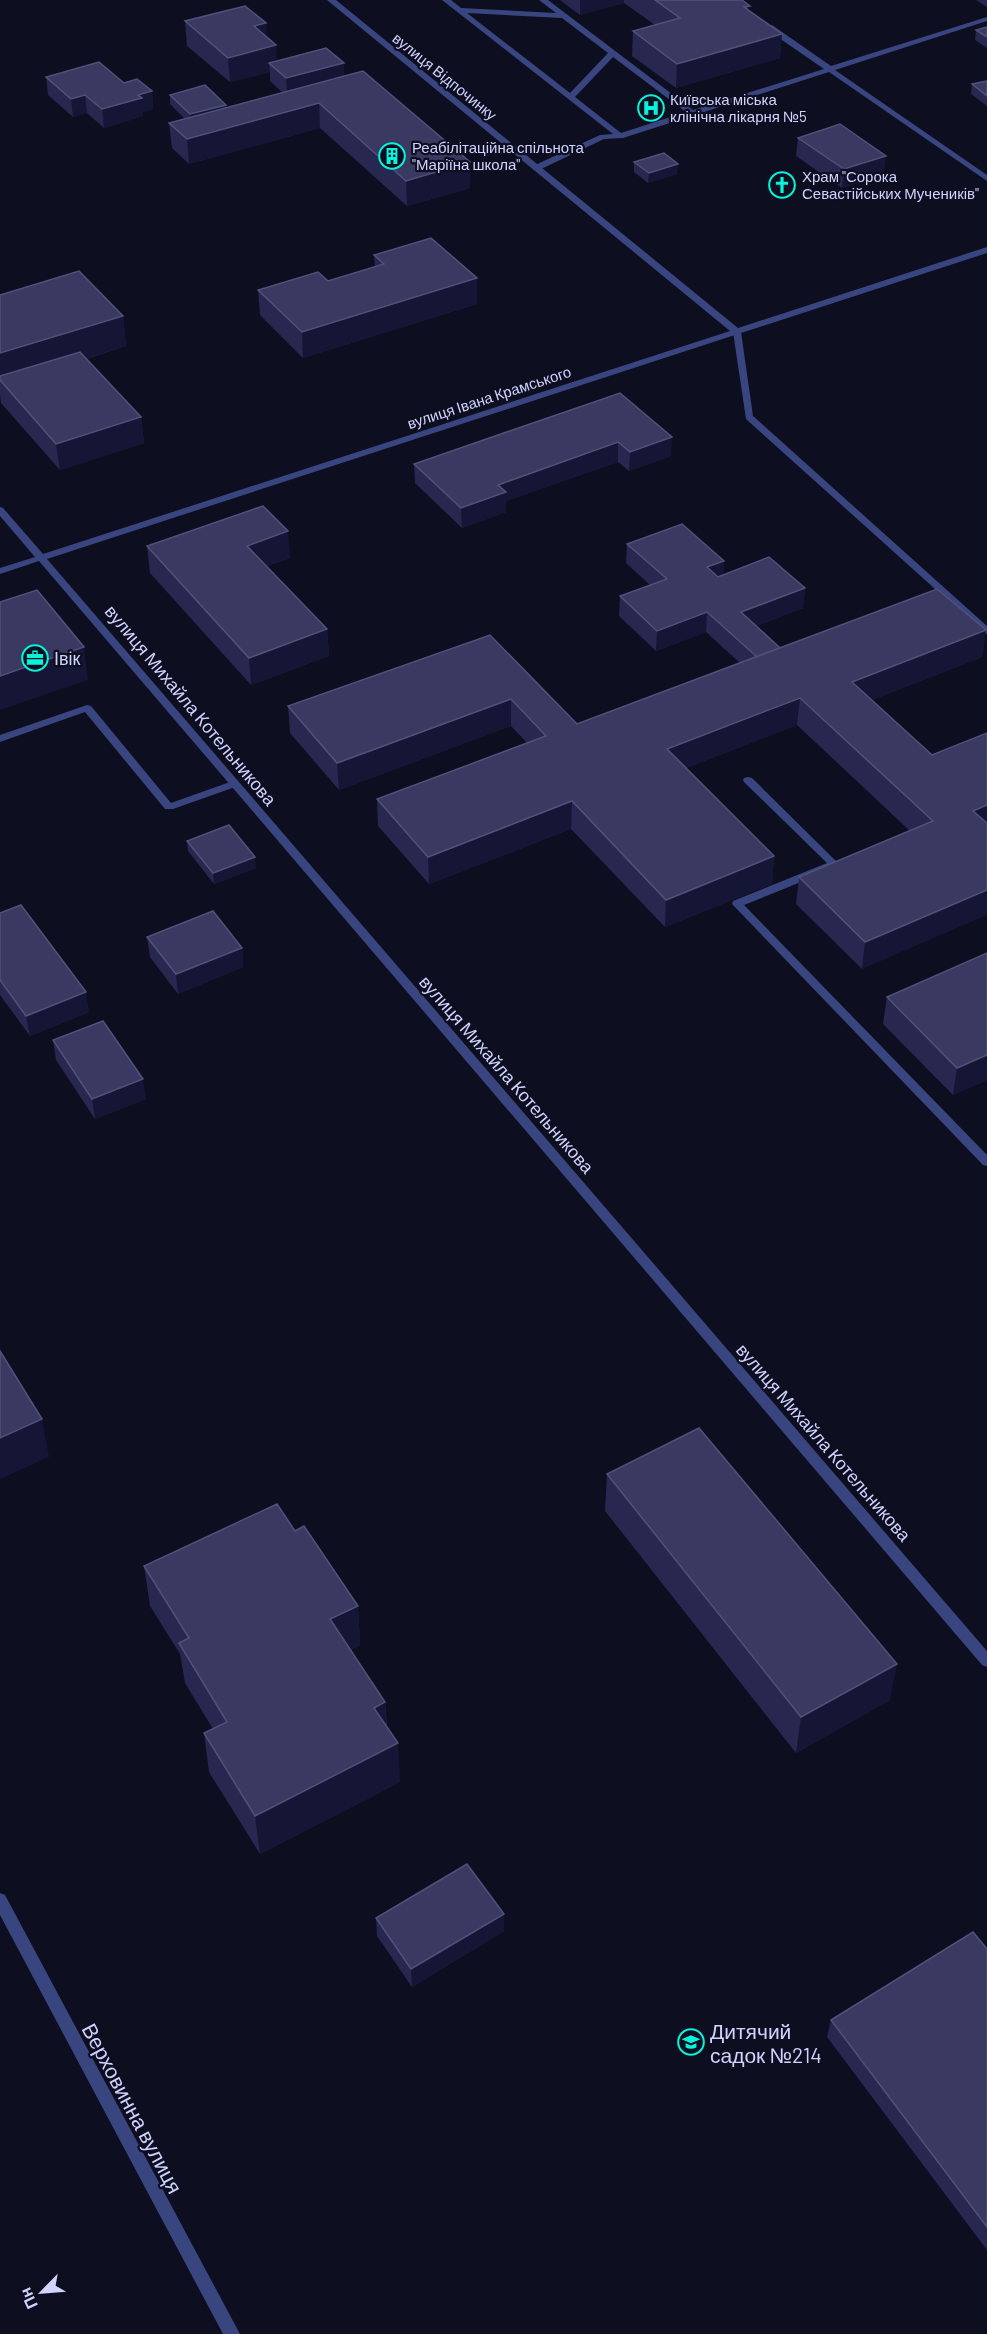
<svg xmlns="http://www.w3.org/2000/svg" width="987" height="2334" font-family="Barlow,sans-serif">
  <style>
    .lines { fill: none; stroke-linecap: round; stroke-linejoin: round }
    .service { fill: #39457f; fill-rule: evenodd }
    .minor { fill: #39457f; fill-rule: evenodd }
    .wall { fill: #27274f }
    .shaded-wall { fill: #151535 }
    .building { fill: #393962; stroke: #50527a; stroke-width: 1.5 }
    .labels { text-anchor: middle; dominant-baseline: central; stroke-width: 4.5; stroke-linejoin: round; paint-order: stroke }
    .far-street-label { font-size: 15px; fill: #cfd3fe; stroke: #0e0e21 }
    .far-poi-label { font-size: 15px; fill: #cfd3fe; stroke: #0e0e21; text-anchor: start }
    .poi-label { font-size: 18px; fill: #cfd3fe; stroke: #0e0e21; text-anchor: start }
    .street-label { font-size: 18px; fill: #cfd3fe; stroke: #0e0e21 }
    .near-poi-label { font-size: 21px; fill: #cfd3fe; stroke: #0e0e21; text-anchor: start }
    .near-street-label { font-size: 21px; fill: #cfd3fe; stroke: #0e0e21 }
  </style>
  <rect width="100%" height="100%" fill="#0e0e21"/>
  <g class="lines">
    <g class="service">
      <path d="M 442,0 L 451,0 L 461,8 L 556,13 L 539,0 L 548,0 L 693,110 L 824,69 L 766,29 L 766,25 L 772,25 L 831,66 L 987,17 L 987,21 L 835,70 L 987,175 L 987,181 L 829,72 L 623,138 L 604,139 L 539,170 L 533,170 L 533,166 L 600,135 L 613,134 ZM 467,13 L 562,18 L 608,53 L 570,93 ZM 613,57 L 686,112 L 621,133 L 575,97 Z"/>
      <path d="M 737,329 L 741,332 L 753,416 L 987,626 L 987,634 L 984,633 L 746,419 L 733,332 Z"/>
      <path d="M 87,705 L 91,706 L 171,803 L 230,782 L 234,781 L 239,784 L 238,786 L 173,809 L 165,809 L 85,712 L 0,742 L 0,735 Z"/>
      <path d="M 748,777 L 752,778 L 839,864 L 838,867 L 744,905 L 987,1155 L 987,1166 L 983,1165 L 732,904 L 733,901 L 827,863 L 744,782 L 743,780 L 744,778 Z"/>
    </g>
    <g class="minor">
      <path d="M 327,0 L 336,0 L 738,328 L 987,247 L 987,253 L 47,559 L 987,1651 L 987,1667 L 982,1665 L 39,561 L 0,574 L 0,568 L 35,557 L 0,516 L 0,507 L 3,508 L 43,554 L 730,331 Z"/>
      <path d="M 0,1893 L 5,1895 L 240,2334 L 223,2334 L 0,1915 Z"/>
    </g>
  </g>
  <g class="wall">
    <path d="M 560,0 L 742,0 L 750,11 L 782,34 L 780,58 L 676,88 L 632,56 L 633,31 L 655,25 L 624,3 L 580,15 Z"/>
    <path d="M 976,0 L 987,0 L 987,7 Z"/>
    <path d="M 185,21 L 267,37 L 277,61 L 344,63 L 344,76 L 470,188 L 407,206 L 320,128 L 189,164 L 172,148 L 169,123 L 185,119 L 170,104 L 170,95 L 226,108 L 283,93 L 270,81 L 270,72 L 230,82 L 187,46 Z"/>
    <path d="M 987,27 L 987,48 L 975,40 L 976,30 Z"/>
    <path d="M 46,77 L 124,83 L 152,91 L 153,109 L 143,112 L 143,116 L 104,128 L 87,113 L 73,117 L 48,95 Z"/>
    <path d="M 987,81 L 987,106 L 971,94 L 972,84 Z"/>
    <path d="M 798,138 L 884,174 L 842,188 L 796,156 Z"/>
    <path d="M 634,162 L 677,174 L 648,183 L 634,172 Z"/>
    <path d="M 374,255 L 477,278 L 477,304 L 303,358 L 260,315 L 258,290 L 328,281 L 375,267 Z"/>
    <path d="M 0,295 L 123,316 L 126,346 L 86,359 L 141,417 L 144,443 L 60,470 L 1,403 L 0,394 Z"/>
    <path d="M 620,393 L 671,456 L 629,471 L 618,462 L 506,501 L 506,512 L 462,528 L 415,483 L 414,464 Z"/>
    <path d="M 627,544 L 724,561 L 723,575 L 805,588 L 803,608 L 756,626 L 780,647 L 986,630 L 982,657 L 872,700 L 932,755 L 987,733 L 862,969 L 796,904 L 799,877 L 910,831 L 797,725 L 686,768 L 774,856 L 772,884 L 665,927 L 571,829 L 429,884 L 378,826 L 377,799 L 527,743 L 511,726 L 339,790 L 290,733 L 288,706 L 490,635 L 577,724 L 740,663 L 706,632 L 656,651 L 619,616 L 620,596 L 650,585 L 626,563 Z"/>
    <path d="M 147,546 L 290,558 L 267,566 L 327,629 L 329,656 L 251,685 L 150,573 Z"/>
    <path d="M 187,841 L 256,868 L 214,884 L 188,851 Z"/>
    <path d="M 0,913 L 89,1012 L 30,1036 L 0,995 Z"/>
    <path d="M 147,937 L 242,948 L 243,967 L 178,994 L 150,957 Z"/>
    <path d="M 987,953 L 987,1080 L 953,1095 L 883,1024 L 887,997 Z"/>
    <path d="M 53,1040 L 146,1099 L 95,1119 L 56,1060 Z"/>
    <path d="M 607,1474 L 890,1700 L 796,1753 L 605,1511 Z"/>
    <path d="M 295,1531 L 358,1606 L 360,1645 L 351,1650 L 385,1702 L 387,1726 L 400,1782 L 260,1854 L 209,1772 L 204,1733 L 213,1729 L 185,1683 L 180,1654 L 150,1606 L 144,1566 Z"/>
    <path d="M 504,1914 L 504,1931 L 412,1987 L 377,1936 L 376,1918 Z"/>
    <path d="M 987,1949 L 987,2250 L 827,2037 L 831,2020 Z"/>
  </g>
  <g class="shaded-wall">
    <path d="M 580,0 L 624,0 L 624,3 L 580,15 Z"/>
    <path d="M 266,23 L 267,47 L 276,45 L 277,69 L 269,63 L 270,72 L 230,82 L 228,58 L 254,26 Z"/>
    <path d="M 782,34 L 780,58 L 676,88 L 677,64 Z"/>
    <path d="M 344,63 L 344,81 L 287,96 L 286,78 Z"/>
    <path d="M 152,91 L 153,109 L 143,112 L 143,116 L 104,128 L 102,109 L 138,95 Z"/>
    <path d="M 85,95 L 87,113 L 73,117 L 71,99 Z"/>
    <path d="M 319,103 L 320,128 L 189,164 L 187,139 Z"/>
    <path d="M 226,105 L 227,114 L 191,124 L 190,114 Z"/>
    <path d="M 886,156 L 884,174 L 842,188 L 844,169 Z"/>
    <path d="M 470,162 L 470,188 L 407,206 L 406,181 Z"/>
    <path d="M 678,164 L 677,174 L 648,183 L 649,173 Z"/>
    <path d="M 477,278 L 477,304 L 303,358 L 302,332 Z"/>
    <path d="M 123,316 L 126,346 L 4,384 L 0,380 L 0,353 Z"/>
    <path d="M 141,417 L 144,443 L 60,470 L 56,444 Z"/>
    <path d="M 672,437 L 671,456 L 629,471 L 630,452 Z"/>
    <path d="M 618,442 L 618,462 L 506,501 L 506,512 L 462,528 L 461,508 L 498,485 Z"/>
    <path d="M 288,531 L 290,558 L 249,572 L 247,546 Z"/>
    <path d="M 724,561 L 723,580 L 706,587 L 707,567 Z"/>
    <path d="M 805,588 L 803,608 L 739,632 L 741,612 Z"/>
    <path d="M 707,612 L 706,632 L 656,651 L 657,631 Z"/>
    <path d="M 327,629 L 329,656 L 251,685 L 249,658 Z"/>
    <path d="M 986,630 L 982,657 L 849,709 L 852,682 Z"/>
    <path d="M 84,647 L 88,680 L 0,710 L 0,676 Z"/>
    <path d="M 800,698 L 797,725 L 665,776 L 667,749 Z"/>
    <path d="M 511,699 L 511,726 L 339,790 L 337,763 Z"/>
    <path d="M 572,801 L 571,829 L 429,884 L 428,857 Z"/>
    <path d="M 987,805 L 987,830 L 973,811 Z"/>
    <path d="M 774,856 L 772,884 L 665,927 L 666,900 Z"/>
    <path d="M 255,857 L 256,868 L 214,884 L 213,873 Z"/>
    <path d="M 987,890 L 987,915 L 862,969 L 865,942 Z"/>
    <path d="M 242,948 L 243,967 L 178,994 L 176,974 Z"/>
    <path d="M 86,992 L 89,1012 L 30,1036 L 26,1016 Z"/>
    <path d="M 987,1055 L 987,1080 L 953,1095 L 957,1068 Z"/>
    <path d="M 143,1079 L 146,1099 L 95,1119 L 92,1099 Z"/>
    <path d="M 42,1419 L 49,1457 L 0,1479 L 0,1438 Z"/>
    <path d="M 358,1606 L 360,1645 L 333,1659 L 330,1619 Z"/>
    <path d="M 897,1664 L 890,1700 L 796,1753 L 801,1717 Z"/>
    <path d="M 385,1702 L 387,1741 L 374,1708 Z"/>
    <path d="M 398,1743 L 400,1782 L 260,1854 L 255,1816 Z"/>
    <path d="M 504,1914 L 504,1931 L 412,1987 L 411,1969 Z"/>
  </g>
  <g class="building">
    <path d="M 655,0 L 742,0 L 750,6 L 744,7 L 782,34 L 677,64 L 633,31 L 680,18 Z"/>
    <path d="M 245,6 L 266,23 L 254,26 L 276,45 L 228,58 L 185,21 Z"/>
    <path d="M 987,27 L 987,37 L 976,30 Z"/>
    <path d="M 326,48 L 344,63 L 286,78 L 269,63 Z"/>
    <path d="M 99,62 L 124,83 L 137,79 L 152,91 L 138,95 L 142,98 L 102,109 L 85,95 L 71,99 L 46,77 Z"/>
    <path d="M 363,71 L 470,162 L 406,181 L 319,103 L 187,139 L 169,123 Z"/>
    <path d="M 987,81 L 987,96 L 972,84 Z"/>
    <path d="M 205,85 L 226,105 L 190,114 L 170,95 Z"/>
    <path d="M 840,124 L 886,156 L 844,169 L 798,138 Z"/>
    <path d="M 664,153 L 678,164 L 649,173 L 634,162 Z"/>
    <path d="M 431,238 L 477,278 L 302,332 L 258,290 L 318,272 L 328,281 L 384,264 L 374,255 Z"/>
    <path d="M 79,271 L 123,316 L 0,353 L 0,295 Z"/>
    <path d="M 80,352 L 141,417 L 56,444 L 0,380 L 0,376 Z"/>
    <path d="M 620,393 L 672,437 L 630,452 L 618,442 L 498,485 L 506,492 L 461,508 L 414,464 Z"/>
    <path d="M 263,506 L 288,531 L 247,546 L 327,629 L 249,658 L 147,546 Z"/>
    <path d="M 682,524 L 724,561 L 707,567 L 718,577 L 769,557 L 805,588 L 741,612 L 780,648 L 757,657 L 707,612 L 657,631 L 620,596 L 667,579 L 627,544 Z"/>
    <path d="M 937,589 L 986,630 L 852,682 L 932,755 L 987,733 L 987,805 L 973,811 L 987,823 L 987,890 L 865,942 L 799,877 L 933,821 L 800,698 L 667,749 L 774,856 L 666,900 L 572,801 L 428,857 L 377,799 L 546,736 L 511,699 L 337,763 L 288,706 L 490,635 L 577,724 Z"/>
    <path d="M 37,590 L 84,647 L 0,676 L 0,602 Z"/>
    <path d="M 229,825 L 255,857 L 213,873 L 187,841 Z"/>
    <path d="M 21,905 L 86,992 L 26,1016 L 0,980 L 0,913 Z"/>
    <path d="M 213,911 L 242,948 L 176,974 L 147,937 Z"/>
    <path d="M 987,953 L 987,1055 L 957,1068 L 887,997 Z"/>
    <path d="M 103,1021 L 143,1079 L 92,1099 L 53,1040 Z"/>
    <path d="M 0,1351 L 42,1419 L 0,1438 Z"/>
    <path d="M 699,1428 L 897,1664 L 801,1717 L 607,1474 Z"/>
    <path d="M 277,1504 L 295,1531 L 304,1526 L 358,1606 L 330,1619 L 385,1702 L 374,1708 L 398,1743 L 255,1816 L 204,1733 L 227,1722 L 179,1643 L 189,1638 L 144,1566 Z"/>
    <path d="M 467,1864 L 504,1914 L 411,1969 L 376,1918 Z"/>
    <path d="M 973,1932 L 987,1949 L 987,2227 L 831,2020 Z"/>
  </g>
  <defs>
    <g id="hospital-ring" transform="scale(1.35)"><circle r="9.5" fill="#0e0e21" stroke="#05f4da" stroke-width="1.5"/><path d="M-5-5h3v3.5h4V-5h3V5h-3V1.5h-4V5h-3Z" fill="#05f4da"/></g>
    <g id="building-ring" transform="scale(1.35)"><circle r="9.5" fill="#0e0e21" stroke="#05f4da" stroke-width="1.5"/><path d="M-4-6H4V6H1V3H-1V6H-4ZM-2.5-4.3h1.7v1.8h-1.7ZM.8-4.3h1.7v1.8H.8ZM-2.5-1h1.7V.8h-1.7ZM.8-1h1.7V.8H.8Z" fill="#05f4da"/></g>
    <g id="church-ring" transform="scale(1.35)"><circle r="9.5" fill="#0e0e21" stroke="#05f4da" stroke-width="1.5"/><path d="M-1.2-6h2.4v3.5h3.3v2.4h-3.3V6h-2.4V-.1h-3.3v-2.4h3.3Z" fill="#05f4da"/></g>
    <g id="office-ring" transform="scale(1.35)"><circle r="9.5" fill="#0e0e21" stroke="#05f4da" stroke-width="1.5"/><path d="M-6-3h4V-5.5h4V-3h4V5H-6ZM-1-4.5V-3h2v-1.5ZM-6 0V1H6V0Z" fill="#05f4da"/></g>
    <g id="school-ring" transform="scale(1.35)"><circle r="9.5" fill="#0e0e21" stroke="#05f4da" stroke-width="1.5"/><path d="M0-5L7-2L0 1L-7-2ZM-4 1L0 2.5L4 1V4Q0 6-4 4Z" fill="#05f4da"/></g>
  </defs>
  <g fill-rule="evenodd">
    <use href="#hospital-ring" x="651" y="108"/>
    <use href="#building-ring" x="392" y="156"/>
    <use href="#church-ring" x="782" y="185"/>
    <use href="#office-ring" x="35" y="658"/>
    <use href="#school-ring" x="691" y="2042"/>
  </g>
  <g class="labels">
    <g class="far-street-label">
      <text transform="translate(445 76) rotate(39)">вулиця Відпочинку</text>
      <text transform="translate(489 397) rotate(-18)">вулиця Івана Крамського</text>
    </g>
    <g class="far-poi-label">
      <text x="670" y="99">Київська міська<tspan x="670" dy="17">клінічна лікарня №5</tspan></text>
      <text x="412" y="147">Реабілітаційна спільнота<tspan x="412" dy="17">"Маріїна школа"</tspan></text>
      <text x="802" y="176">Храм "Сорока<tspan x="802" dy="17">Севастійських Мучеників"</tspan></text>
    </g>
    <g class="poi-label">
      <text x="54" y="658">Івік</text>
    </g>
    <g class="street-label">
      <text transform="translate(191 705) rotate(50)">вулиця Михайла Котельникова</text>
      <text transform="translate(507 1074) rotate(49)">вулиця Михайла Котельникова</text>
      <text transform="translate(824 1442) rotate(49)">вулиця Михайла Котельникова</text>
    </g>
    <g class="near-poi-label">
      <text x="710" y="2030">Дитячий<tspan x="710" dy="24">садок №214</tspan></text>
    </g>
    <g class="near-street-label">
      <text transform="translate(133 2108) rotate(62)">Верховинна вулиця</text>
    </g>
  </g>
  <g transform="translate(42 2292) rotate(245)" stroke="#0e0e21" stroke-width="4.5" paint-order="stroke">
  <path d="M0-4.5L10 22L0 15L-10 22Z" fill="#cfd3fe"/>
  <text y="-9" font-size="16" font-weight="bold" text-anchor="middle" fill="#cfd3fe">Пн</text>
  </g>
</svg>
